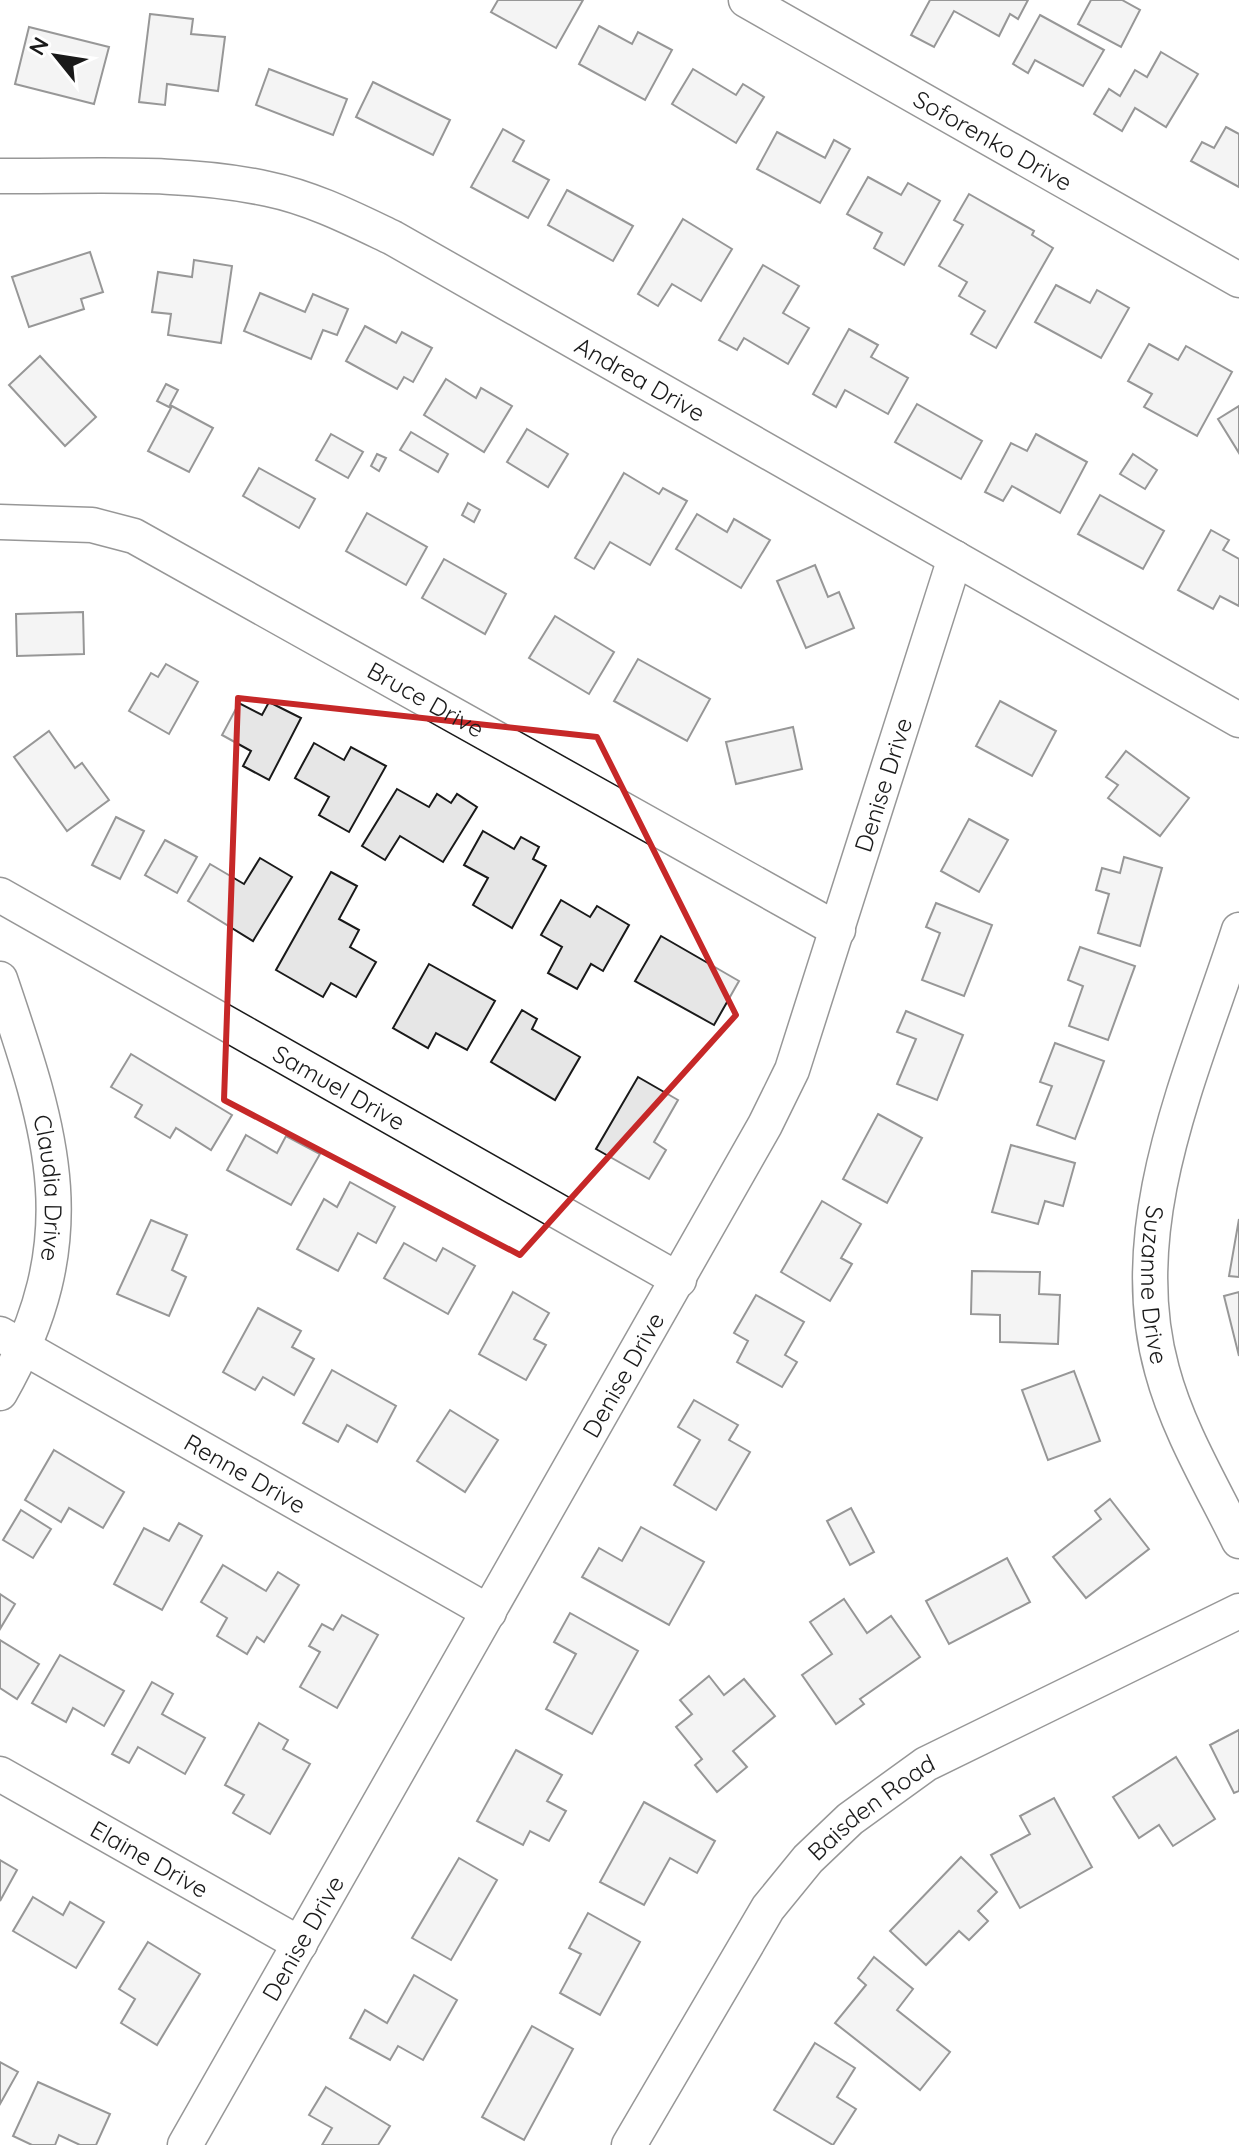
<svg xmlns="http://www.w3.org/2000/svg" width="1239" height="2145" font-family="Quicksand,sans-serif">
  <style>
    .building { fill: #e6e6e6; stroke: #1a1a1a; stroke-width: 2 }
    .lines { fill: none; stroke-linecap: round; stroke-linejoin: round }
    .minor-casing { stroke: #1a1a1a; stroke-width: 37 }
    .minor { stroke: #fff; stroke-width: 34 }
    .marked { fill: none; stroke: #c62828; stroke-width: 6; stroke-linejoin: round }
    .labels { text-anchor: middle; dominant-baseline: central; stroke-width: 6; stroke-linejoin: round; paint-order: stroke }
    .street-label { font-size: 24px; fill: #1a1a1a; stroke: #fff }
  </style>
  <rect width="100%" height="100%" fill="#fff"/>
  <g class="building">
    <path d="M 498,0 L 583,0 L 556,48 L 491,12 Z"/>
    <path d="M 930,0 L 1028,0 L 1018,19 L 1010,14 L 999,36 L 954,11 L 934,47 L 911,35 Z"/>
    <path d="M 1091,0 L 1122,0 L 1140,10 L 1121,47 L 1078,24 Z"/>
    <path d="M 150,14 L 193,19 L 191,34 L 225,37 L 218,91 L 167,84 L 165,105 L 139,102 Z"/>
    <path d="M 1040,15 L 1104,50 L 1083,86 L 1035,60 L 1028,73 L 1013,64 Z"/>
    <path d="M 599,26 L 632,44 L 638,32 L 672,50 L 645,100 L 579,64 Z"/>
    <path d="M 29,27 L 109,47 L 94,104 L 15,84 Z"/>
    <path d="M 1161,52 L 1198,74 L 1166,127 L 1135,108 L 1122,131 L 1094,114 L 1109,89 L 1120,96 L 1135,70 L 1147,77 Z"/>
    <path d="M 269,69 L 347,99 L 333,135 L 256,105 Z"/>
    <path d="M 693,69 L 736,95 L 743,84 L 764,97 L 736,143 L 672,104 Z"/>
    <path d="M 373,82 L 450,120 L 433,155 L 356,117 Z"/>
    <path d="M 1226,127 L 1239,134 L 1239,187 L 1191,161 L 1202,142 L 1214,148 Z"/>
    <path d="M 503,129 L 524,141 L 513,161 L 549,180 L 528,218 L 471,187 Z"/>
    <path d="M 777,132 L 825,158 L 834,140 L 850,149 L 820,203 L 757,169 Z"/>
    <path d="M 868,177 L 901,195 L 908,183 L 940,201 L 904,265 L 874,248 L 882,233 L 847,214 Z"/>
    <path d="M 567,190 L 633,226 L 613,261 L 548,225 Z"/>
    <path d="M 969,194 L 1034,231 L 1032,235 L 1053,248 L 996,348 L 971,334 L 985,311 L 959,296 L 967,282 L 939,266 L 963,225 L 954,220 Z"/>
    <path d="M 683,219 L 732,249 L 701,301 L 672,284 L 658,306 L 638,294 Z"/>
    <path d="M 90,252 L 103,292 L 81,299 L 84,309 L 29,327 L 12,277 Z"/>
    <path d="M 194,260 L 232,266 L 221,343 L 168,335 L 171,314 L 152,312 L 158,272 L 192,277 Z"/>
    <path d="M 763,265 L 799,286 L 783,313 L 809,328 L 788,364 L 744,338 L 737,350 L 719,340 Z"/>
    <path d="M 1056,285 L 1090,303 L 1097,290 L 1129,308 L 1101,358 L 1035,322 Z"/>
    <path d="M 260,293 L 305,312 L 313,294 L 348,309 L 337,335 L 323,330 L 311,359 L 244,331 Z"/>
    <path d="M 365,326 L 396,343 L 402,332 L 432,348 L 413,382 L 404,377 L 397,389 L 346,361 Z"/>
    <path d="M 849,329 L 878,345 L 871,357 L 908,378 L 888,414 L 845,390 L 836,407 L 813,394 Z"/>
    <path d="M 1149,344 L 1178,360 L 1186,346 L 1232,372 L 1197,436 L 1144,407 L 1152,394 L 1128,381 Z"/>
    <path d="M 40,356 L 96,417 L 65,446 L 9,385 Z"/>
    <path d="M 446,379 L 476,398 L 481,388 L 512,406 L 484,452 L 424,415 Z"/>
    <path d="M 166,384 L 178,390 L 170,405 L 213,428 L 189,472 L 148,451 L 171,408 L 157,401 Z"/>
    <path d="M 917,404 L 982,441 L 961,479 L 895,442 Z"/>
    <path d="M 1239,406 L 1239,453 L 1218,419 Z"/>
    <path d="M 527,429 L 568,454 L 548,487 L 507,462 Z"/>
    <path d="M 411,432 L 448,454 L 438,472 L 400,450 Z"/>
    <path d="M 331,434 L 363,452 L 348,478 L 316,460 Z"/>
    <path d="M 1036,434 L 1087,462 L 1060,513 L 1012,486 L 1003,501 L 985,492 L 1011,443 L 1027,451 Z"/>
    <path d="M 377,454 L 386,458 L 379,471 L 371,466 Z"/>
    <path d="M 1133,454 L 1157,470 L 1145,489 L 1120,474 Z"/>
    <path d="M 259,468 L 315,499 L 299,528 L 243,496 Z"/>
    <path d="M 624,473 L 659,494 L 663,488 L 687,501 L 650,565 L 610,542 L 594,569 L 575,558 Z"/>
    <path d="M 1100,495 L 1164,531 L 1143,569 L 1078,534 Z"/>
    <path d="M 468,503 L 480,510 L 474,522 L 462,515 Z"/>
    <path d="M 367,513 L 427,547 L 406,585 L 346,551 Z"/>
    <path d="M 697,514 L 727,532 L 734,519 L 770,540 L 741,588 L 676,549 Z"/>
    <path d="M 1211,530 L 1229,540 L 1223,550 L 1239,559 L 1239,606 L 1220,596 L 1213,609 L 1178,590 Z"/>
    <path d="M 444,559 L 506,594 L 485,634 L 422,598 Z"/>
    <path d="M 815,565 L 828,597 L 839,592 L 854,628 L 806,648 L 777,581 Z"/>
    <path d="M 83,612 L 84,654 L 17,656 L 16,614 Z"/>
    <path d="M 555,616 L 614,652 L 589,694 L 529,658 Z"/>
    <path d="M 638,659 L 710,699 L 687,741 L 614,701 Z"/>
    <path d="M 166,664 L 198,682 L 169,734 L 129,711 L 151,673 L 158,677 Z"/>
    <path d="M 1000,701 L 1056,731 L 1032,776 L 976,746 Z"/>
    <path d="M 269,702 L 301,718 L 269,780 L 243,766 L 251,751 L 222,735 L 239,703 L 262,715 Z"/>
    <path d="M 793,727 L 802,769 L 736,784 L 726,742 Z"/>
    <path d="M 49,731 L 75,768 L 82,763 L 109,800 L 67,831 L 14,757 Z"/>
    <path d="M 314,743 L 344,760 L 351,747 L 386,766 L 349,832 L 319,815 L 329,797 L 295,778 Z"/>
    <path d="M 1126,751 L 1189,798 L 1160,836 L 1108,798 L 1118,785 L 1106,777 Z"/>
    <path d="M 397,789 L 429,807 L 437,794 L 451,803 L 457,794 L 477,807 L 443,862 L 400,836 L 385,860 L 362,846 Z"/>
    <path d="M 116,817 L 144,831 L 120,879 L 92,865 Z"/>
    <path d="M 969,819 L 1008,840 L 979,892 L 941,871 Z"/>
    <path d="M 483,831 L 514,849 L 521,837 L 539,847 L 533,859 L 546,866 L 512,928 L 473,905 L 488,878 L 464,865 Z"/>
    <path d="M 165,840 L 197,857 L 177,893 L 145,875 Z"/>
    <path d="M 1124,857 L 1162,868 L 1140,946 L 1098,933 L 1109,894 L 1096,890 L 1102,868 L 1120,873 Z"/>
    <path d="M 260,858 L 292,877 L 253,941 L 188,901 L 210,864 L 244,884 Z"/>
    <path d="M 331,872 L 357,886 L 339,919 L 359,930 L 350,947 L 376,962 L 356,997 L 331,983 L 323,997 L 276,970 Z"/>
    <path d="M 561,900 L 590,917 L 597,906 L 629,925 L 603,971 L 591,964 L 577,989 L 548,973 L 562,947 L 541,935 Z"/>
    <path d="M 936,903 L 992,925 L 964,996 L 922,980 L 940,933 L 926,927 Z"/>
    <path d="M 661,936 L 739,981 L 714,1025 L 635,981 Z"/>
    <path d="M 1080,947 L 1135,966 L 1108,1040 L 1069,1026 L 1083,986 L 1068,980 Z"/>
    <path d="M 429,964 L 495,1001 L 467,1050 L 436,1033 L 428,1048 L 393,1028 Z"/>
    <path d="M 522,1010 L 537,1019 L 532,1029 L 580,1057 L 555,1100 L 491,1062 Z"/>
    <path d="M 906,1011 L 963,1035 L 937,1100 L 897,1084 L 916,1039 L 897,1032 Z"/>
    <path d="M 1055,1043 L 1104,1061 L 1075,1139 L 1037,1125 L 1052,1086 L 1040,1082 Z"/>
    <path d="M 131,1054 L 232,1115 L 211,1150 L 176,1128 L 170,1138 L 135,1117 L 142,1105 L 111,1087 Z"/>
    <path d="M 638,1077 L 678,1100 L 654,1142 L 666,1150 L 649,1179 L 596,1149 Z"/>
    <path d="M 878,1114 L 922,1138 L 887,1203 L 843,1179 Z"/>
    <path d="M 246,1135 L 277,1153 L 286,1136 L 320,1154 L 291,1205 L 227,1170 Z"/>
    <path d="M 1011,1145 L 1075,1163 L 1063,1206 L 1045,1201 L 1038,1224 L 992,1212 Z"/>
    <path d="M 350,1182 L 395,1207 L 376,1243 L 358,1233 L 338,1271 L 297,1249 L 324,1199 L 337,1207 Z"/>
    <path d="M 822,1201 L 861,1224 L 841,1258 L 852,1264 L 830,1301 L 781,1272 Z"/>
    <path d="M 1239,1219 L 1239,1277 L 1229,1276 Z"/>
    <path d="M 151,1220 L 187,1235 L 172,1270 L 186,1277 L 169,1316 L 117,1294 Z"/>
    <path d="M 404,1243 L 436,1261 L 443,1248 L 475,1266 L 448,1314 L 384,1278 Z"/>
    <path d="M 972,1271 L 1040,1272 L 1039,1294 L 1060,1295 L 1058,1344 L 1000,1342 L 1000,1315 L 971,1314 Z"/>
    <path d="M 513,1292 L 549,1313 L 534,1339 L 546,1345 L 526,1380 L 479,1354 Z"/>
    <path d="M 1239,1292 L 1239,1356 L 1224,1296 Z"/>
    <path d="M 756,1295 L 804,1322 L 785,1355 L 797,1362 L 782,1387 L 737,1362 L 748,1341 L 734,1333 Z"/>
    <path d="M 258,1308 L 301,1331 L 292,1347 L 314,1359 L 294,1395 L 263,1377 L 255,1390 L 223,1372 Z"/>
    <path d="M 332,1370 L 396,1406 L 377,1442 L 347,1425 L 338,1442 L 303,1423 Z"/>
    <path d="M 1074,1371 L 1100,1441 L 1048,1460 L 1022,1390 Z"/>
    <path d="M 694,1400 L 738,1425 L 729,1440 L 750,1452 L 716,1510 L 674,1485 L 700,1440 L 678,1427 Z"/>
    <path d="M 450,1410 L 498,1440 L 465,1492 L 417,1461 Z"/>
    <path d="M 54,1450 L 124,1492 L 103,1528 L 69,1508 L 61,1522 L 25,1500 Z"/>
    <path d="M 1110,1499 L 1149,1549 L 1086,1598 L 1053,1557 L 1101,1519 L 1095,1511 Z"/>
    <path d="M 851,1508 L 874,1552 L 850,1565 L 827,1521 Z"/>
    <path d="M 21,1510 L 51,1529 L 33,1558 L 3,1540 Z"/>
    <path d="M 179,1523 L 202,1536 L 162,1610 L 114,1584 L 144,1528 L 169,1541 Z"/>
    <path d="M 641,1527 L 704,1562 L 669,1625 L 582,1577 L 599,1548 L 622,1561 Z"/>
    <path d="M 1007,1558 L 1030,1602 L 949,1644 L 926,1601 Z"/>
    <path d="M 223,1565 L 266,1591 L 278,1572 L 299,1585 L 264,1642 L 257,1637 L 247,1654 L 217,1636 L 227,1618 L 201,1602 Z"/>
    <path d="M 0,1594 L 15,1604 L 0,1629 Z"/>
    <path d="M 844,1599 L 867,1633 L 891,1616 L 920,1657 L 860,1699 L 864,1704 L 836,1724 L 802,1675 L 832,1654 L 810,1622 Z"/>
    <path d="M 570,1613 L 638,1651 L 592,1734 L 546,1709 L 576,1654 L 554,1642 Z"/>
    <path d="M 342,1615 L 378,1635 L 337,1708 L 300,1687 L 320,1652 L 309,1646 L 322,1624 L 333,1630 Z"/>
    <path d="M 0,1640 L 39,1664 L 17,1699 L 0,1688 Z"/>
    <path d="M 60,1655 L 124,1691 L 104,1726 L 73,1708 L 66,1722 L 32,1703 Z"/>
    <path d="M 709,1676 L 724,1695 L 744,1679 L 775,1716 L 733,1751 L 747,1767 L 717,1792 L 695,1765 L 702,1759 L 676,1727 L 692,1714 L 680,1700 Z"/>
    <path d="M 152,1682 L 173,1694 L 162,1714 L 205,1738 L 185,1774 L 138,1747 L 129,1763 L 112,1754 Z"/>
    <path d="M 259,1723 L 288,1740 L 283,1749 L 310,1764 L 270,1834 L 233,1813 L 244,1795 L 225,1785 Z"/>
    <path d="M 1239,1730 L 1239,1791 L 1234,1793 L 1210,1745 Z"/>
    <path d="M 516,1750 L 562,1775 L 547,1801 L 566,1811 L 549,1841 L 530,1831 L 523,1845 L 477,1821 Z"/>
    <path d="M 1176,1757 L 1215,1819 L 1173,1846 L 1159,1825 L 1139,1838 L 1113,1797 Z"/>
    <path d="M 1054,1798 L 1092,1867 L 1020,1908 L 991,1855 L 1030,1834 L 1020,1816 Z"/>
    <path d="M 644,1802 L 715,1841 L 697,1873 L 670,1858 L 644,1905 L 600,1882 Z"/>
    <path d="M 961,1857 L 997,1892 L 978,1911 L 988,1921 L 969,1940 L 959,1931 L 926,1965 L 890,1931 Z"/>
    <path d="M 459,1858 L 497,1880 L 451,1960 L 412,1938 Z"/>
    <path d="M 0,1860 L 17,1870 L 0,1901 Z"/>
    <path d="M 33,1897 L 63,1915 L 70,1902 L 104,1922 L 76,1968 L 13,1931 Z"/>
    <path d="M 588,1913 L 640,1942 L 600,2015 L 560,1993 L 581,1954 L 569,1948 Z"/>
    <path d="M 148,1942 L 200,1974 L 157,2045 L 121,2023 L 135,1999 L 119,1989 Z"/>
    <path d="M 874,1957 L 913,1989 L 897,2010 L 950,2052 L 920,2090 L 835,2023 L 866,1985 L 858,1978 Z"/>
    <path d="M 414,1975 L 457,2000 L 423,2060 L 398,2046 L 390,2060 L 350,2038 L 365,2010 L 387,2023 Z"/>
    <path d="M 532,2026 L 573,2049 L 524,2140 L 482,2117 Z"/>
    <path d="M 815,2043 L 855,2068 L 837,2097 L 856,2109 L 833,2145 L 774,2110 Z"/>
    <path d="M 0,2062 L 18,2072 L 0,2104 Z"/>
    <path d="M 38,2082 L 110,2114 L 96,2145 L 80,2145 L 59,2135 L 55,2145 L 32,2145 L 13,2136 Z"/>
    <path d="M 326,2087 L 390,2126 L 378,2145 L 322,2145 L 332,2128 L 309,2115 Z"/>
  </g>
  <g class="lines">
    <g class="minor-casing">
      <g id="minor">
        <path id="s1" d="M 746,0 L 1239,280"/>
        <path id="s2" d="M 0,176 C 88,177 182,170 268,189 C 312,198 353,219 393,238 L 1239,720"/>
        <path id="s3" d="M 0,522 L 92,525 L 134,536 L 838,930"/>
        <path id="s4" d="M 0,895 L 679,1280"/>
        <path id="s5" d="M 1239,930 C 1194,1070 1121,1223 1162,1370 C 1178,1430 1212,1486 1239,1541"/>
        <path id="s6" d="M 0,979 C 53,1135 88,1239 0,1393"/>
        <path id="s7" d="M 0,1334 L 489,1612"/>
        <path id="s8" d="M 0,1774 L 300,1944"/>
        <path id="s9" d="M 185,2145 L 765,1125 L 792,1070 L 955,558"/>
        <path id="s10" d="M 629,2145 L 768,1908 L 808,1859 L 850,1819 L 926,1764 L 1239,1611"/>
      </g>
    </g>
    <use href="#minor" class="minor"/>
  </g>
  <path d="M0 0H1239V2145H0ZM 238,698 L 597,737 L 736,1015 L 520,1255 L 224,1100 Z" fill="#fff" fill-opacity=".55" fill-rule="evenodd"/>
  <path class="marked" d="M 238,698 L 597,737 L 736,1015 L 520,1255 L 224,1100 Z"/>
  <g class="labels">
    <g class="street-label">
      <text stroke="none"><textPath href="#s1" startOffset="284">Soforenko Drive</textPath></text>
      <text stroke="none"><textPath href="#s2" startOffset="688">Andrea Drive</textPath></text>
      <text stroke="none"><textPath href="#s3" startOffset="470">Bruce Drive</textPath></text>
      <text stroke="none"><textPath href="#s9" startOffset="1534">Denise Drive</textPath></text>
      <text stroke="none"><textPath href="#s4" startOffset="390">Samuel Drive</textPath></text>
      <text stroke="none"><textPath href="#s6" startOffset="216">Claudia Drive</textPath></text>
      <text stroke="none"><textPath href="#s5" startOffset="368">Suzanne Drive</textPath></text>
      <text stroke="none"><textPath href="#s9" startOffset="886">Denise Drive</textPath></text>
      <text stroke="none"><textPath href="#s7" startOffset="282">Renne Drive</textPath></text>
      <text stroke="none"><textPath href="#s10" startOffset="420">Baisden Road</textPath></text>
      <text stroke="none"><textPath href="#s8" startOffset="172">Elaine Drive</textPath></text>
      <text stroke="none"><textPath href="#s9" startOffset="238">Denise Drive</textPath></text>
    </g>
  </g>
  <g transform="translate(56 56) rotate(300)" stroke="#ffffff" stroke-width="6" paint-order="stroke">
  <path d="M0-6L14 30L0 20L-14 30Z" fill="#1a1a1a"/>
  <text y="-12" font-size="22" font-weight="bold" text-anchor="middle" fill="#1a1a1a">N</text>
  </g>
</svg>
